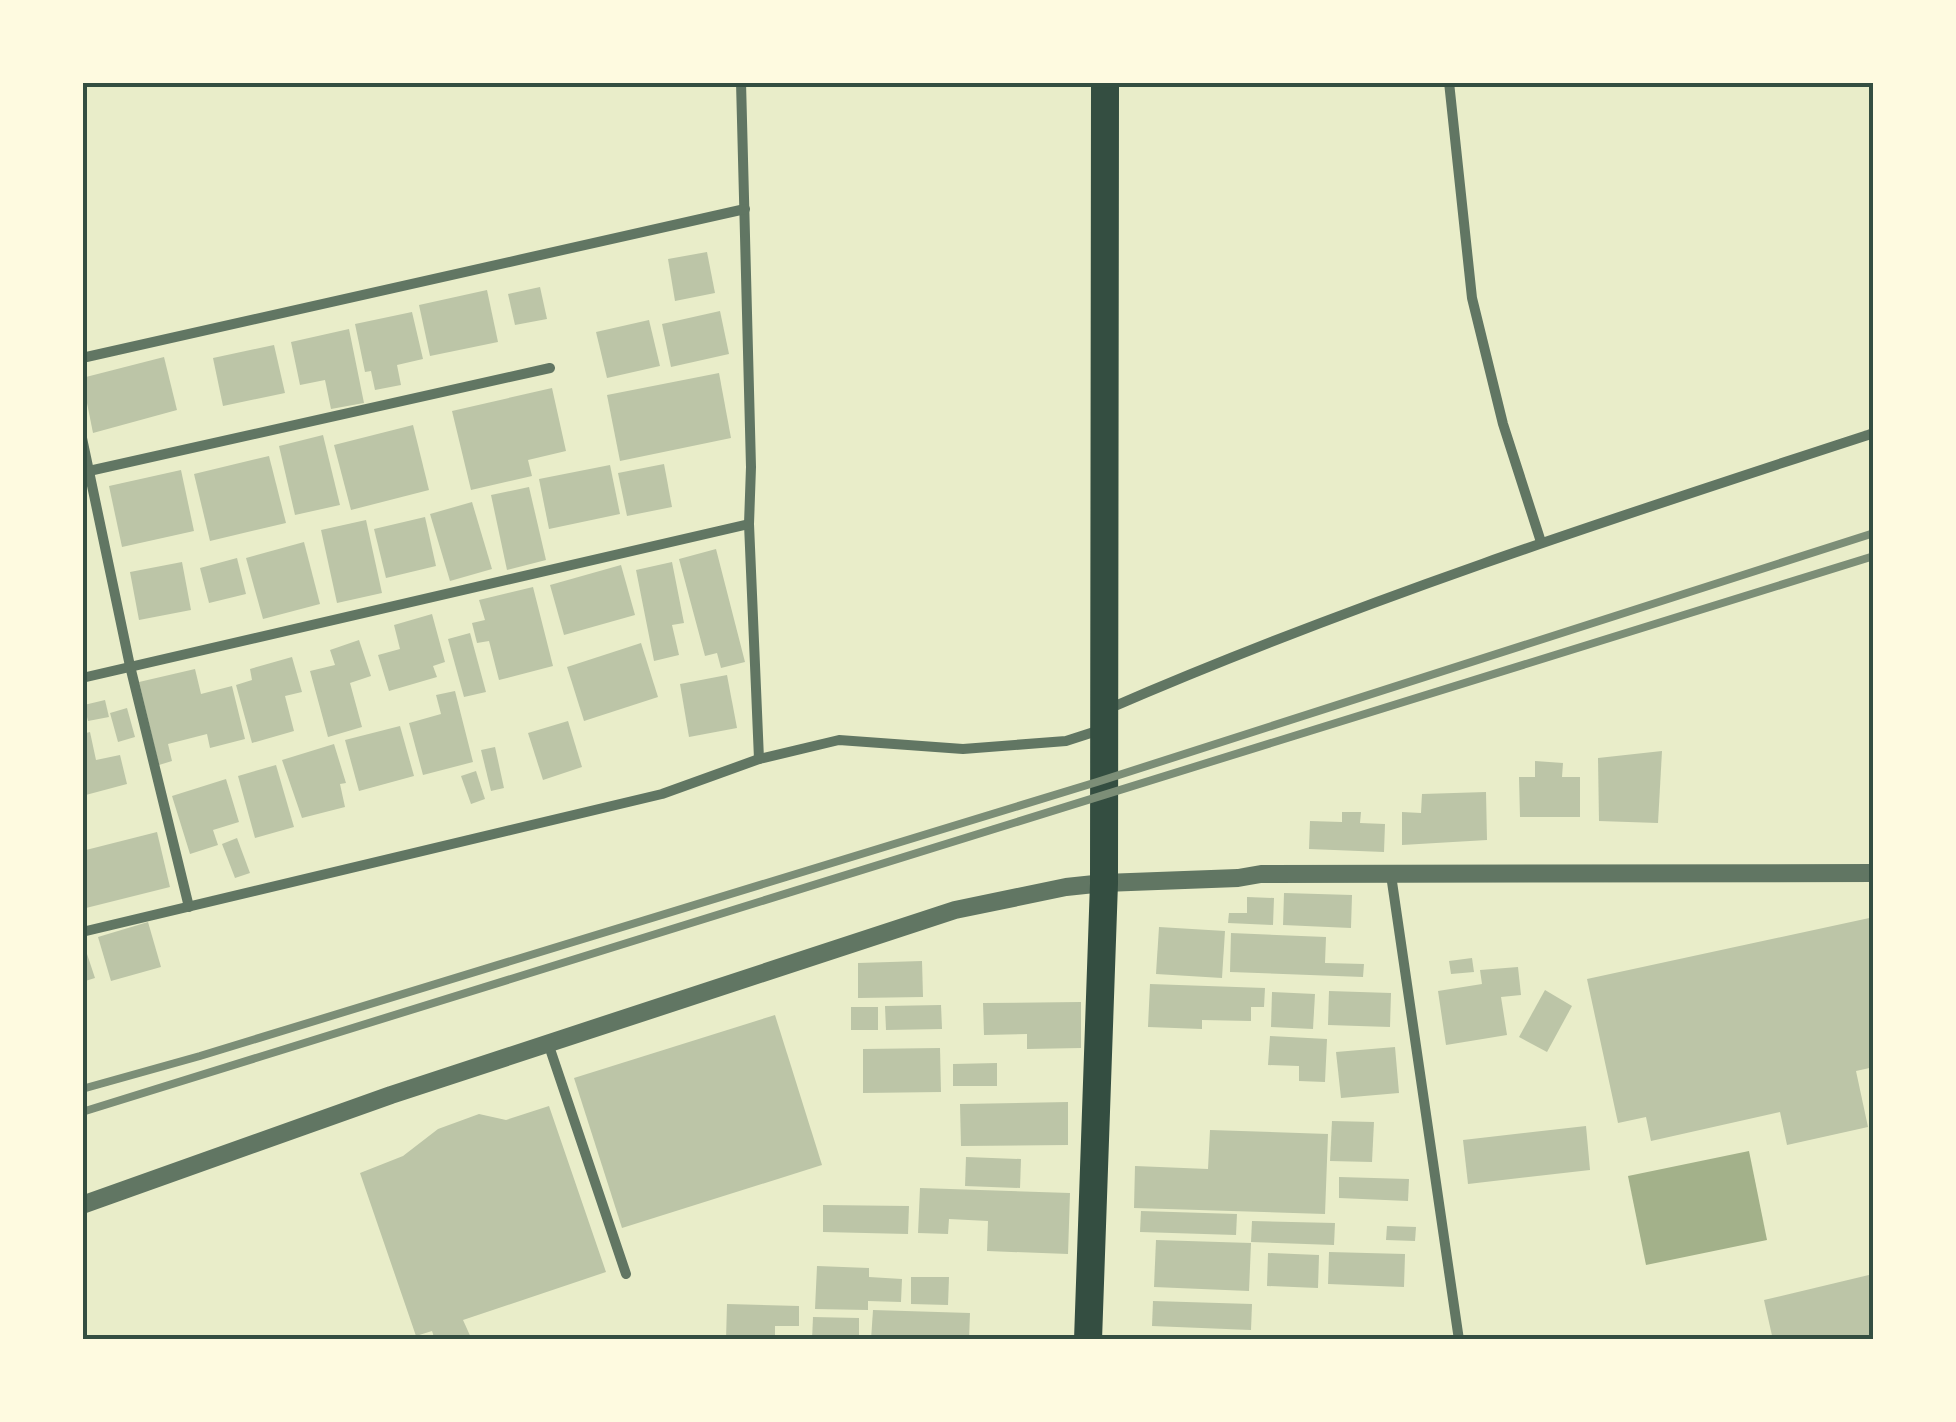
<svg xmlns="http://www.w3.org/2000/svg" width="1956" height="1422" font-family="Raleway,sans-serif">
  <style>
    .water { fill: #a3b18a }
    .building { fill: #bcc5a7 }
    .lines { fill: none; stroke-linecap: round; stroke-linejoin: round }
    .minor { stroke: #617663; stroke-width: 10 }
    .tertiary { stroke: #617663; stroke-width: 18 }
    .trunk { stroke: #344e41; stroke-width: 28 }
    .rail { stroke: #7c8e77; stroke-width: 8 }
    .neatline { fill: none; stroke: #344e41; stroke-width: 4 }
  </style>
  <rect width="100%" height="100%" fill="#e9edc9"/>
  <path class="water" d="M 1749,1151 L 1767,1240 L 1646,1265 L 1628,1176 Z"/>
  <g class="building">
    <path d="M 707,252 L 715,293 L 675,301 L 668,259 Z"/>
    <path d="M 540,287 L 547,319 L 515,325 L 508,294 Z"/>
    <path d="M 487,290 L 498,342 L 430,356 L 419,305 Z"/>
    <path d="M 720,311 L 729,354 L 671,367 L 662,324 Z"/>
    <path d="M 412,312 L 423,359 L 397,365 L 401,385 L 375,390 L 371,371 L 365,372 L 355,324 Z"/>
    <path d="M 649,320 L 660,366 L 607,378 L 596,332 Z"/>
    <path d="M 349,329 L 364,403 L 331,409 L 325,380 L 300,385 L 291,342 Z"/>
    <path d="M 274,345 L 285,393 L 223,406 L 213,358 Z"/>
    <path d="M 164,357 L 177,410 L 93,433 L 82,378 Z"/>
    <path d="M 719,373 L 731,438 L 620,461 L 607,395 Z"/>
    <path d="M 552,388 L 566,451 L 528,460 L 532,476 L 471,490 L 452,411 Z"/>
    <path d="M 413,425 L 429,490 L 351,510 L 334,445 Z"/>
    <path d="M 323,435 L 340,505 L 295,515 L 279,446 Z"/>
    <path d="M 269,456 L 286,523 L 210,541 L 194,474 Z"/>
    <path d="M 664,464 L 672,507 L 627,516 L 618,473 Z"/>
    <path d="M 610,465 L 620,514 L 549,529 L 539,479 Z"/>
    <path d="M 181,470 L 194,531 L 122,547 L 109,486 Z"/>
    <path d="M 529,487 L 546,560 L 507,570 L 491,495 Z"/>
    <path d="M 472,502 L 492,569 L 450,581 L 430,514 Z"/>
    <path d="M 425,517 L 436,566 L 386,578 L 374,529 Z"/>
    <path d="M 366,520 L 382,593 L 337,603 L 321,530 Z"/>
    <path d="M 304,542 L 320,604 L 263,619 L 246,558 Z"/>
    <path d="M 716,549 L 745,662 L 721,668 L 717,653 L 705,656 L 679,559 Z"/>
    <path d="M 237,558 L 246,594 L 209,603 L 200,568 Z"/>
    <path d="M 182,562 L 191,610 L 139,620 L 130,572 Z"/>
    <path d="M 672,562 L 684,623 L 672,625 L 679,655 L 654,661 L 636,570 Z"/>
    <path d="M 621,565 L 635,615 L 564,635 L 550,585 Z"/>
    <path d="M 533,587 L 553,666 L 499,680 L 489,641 L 477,643 L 472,623 L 485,620 L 479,600 Z"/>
    <path d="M 432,614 L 445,662 L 433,666 L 437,677 L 389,691 L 378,655 L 400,649 L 394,625 Z"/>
    <path d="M 470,633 L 486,692 L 464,697 L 448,639 Z"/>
    <path d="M 359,640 L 371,676 L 350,683 L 362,727 L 328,737 L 310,671 L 335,665 L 330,650 Z"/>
    <path d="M 641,643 L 658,697 L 584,721 L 567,667 Z"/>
    <path d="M 292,657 L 302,692 L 285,696 L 294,731 L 252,743 L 236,685 L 252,680 L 250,669 Z"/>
    <path d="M 195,669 L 201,694 L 232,686 L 245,739 L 210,748 L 207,734 L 168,744 L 172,761 L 159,765 L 139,682 Z"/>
    <path d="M 727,675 L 737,728 L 689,737 L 680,684 Z"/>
    <path d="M 455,691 L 473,762 L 423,775 L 409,723 L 441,714 L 436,695 Z"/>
    <path d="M 105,700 L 109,717 L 88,721 L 84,705 Z"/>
    <path d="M 127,708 L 135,737 L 118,742 L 110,713 Z"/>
    <path d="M 568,721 L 582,767 L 543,780 L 528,733 Z"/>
    <path d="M 400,726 L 414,776 L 359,791 L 345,740 Z"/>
    <path d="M 90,732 L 96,760 L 120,755 L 127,784 L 82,796 L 82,734 Z"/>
    <path d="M 334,744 L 346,783 L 340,784 L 345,807 L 302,818 L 282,760 Z"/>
    <path d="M 495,747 L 504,788 L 491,791 L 481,750 Z"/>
    <path d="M 1662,751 L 1658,823 L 1599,821 L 1598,758 Z"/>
    <path d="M 1535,761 L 1563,763 L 1562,777 L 1580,777 L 1580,817 L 1520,817 L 1519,777 L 1535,777 Z"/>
    <path d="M 276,765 L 294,827 L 255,838 L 238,776 Z"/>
    <path d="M 476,771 L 485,799 L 471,804 L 461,776 Z"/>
    <path d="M 226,779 L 239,822 L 213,830 L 218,845 L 190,854 L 172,796 Z"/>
    <path d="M 1486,792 L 1487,840 L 1402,845 L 1402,812 L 1421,813 L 1422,794 Z"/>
    <path d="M 1342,812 L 1361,812 L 1360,823 L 1385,824 L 1384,852 L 1309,849 L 1310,821 L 1342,822 Z"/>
    <path d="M 157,832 L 170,887 L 82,909 L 82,851 Z"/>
    <path d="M 237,838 L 250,873 L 235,878 L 222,844 Z"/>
    <path d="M 1284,893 L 1352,895 L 1351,928 L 1283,925 Z"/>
    <path d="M 1247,897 L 1274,898 L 1273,925 L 1228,923 L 1229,913 L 1247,913 Z"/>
    <path d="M 1874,917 L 1874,1067 L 1856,1071 L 1868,1127 L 1787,1145 L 1780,1112 L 1651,1141 L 1646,1117 L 1618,1123 L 1587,979 Z"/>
    <path d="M 148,922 L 161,967 L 111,981 L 98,937 Z"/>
    <path d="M 1159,927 L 1225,931 L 1222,978 L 1156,974 Z"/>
    <path d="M 1231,933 L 1326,937 L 1325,963 L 1364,964 L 1363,977 L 1230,972 Z"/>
    <path d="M 82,939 L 95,978 L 82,982 Z"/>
    <path d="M 1472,958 L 1474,972 L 1451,974 L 1449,961 Z"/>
    <path d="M 922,961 L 923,997 L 858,998 L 858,963 Z"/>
    <path d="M 1518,967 L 1521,995 L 1501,997 L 1507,1035 L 1446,1045 L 1438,991 L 1482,984 L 1480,970 Z"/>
    <path d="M 1150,984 L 1265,988 L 1264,1007 L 1251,1007 L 1251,1021 L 1202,1020 L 1202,1029 L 1148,1027 Z"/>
    <path d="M 1545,990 L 1572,1006 L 1547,1052 L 1519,1037 Z"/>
    <path d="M 1329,991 L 1391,993 L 1390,1027 L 1328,1025 Z"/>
    <path d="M 1272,992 L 1315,994 L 1313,1029 L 1271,1027 Z"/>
    <path d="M 1081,1002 L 1081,1048 L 1027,1049 L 1027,1034 L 984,1035 L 983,1003 Z"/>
    <path d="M 941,1005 L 942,1029 L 886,1030 L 885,1006 Z"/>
    <rect x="851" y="1007" width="27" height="23"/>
    <path d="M 775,1015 L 822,1165 L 622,1228 L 574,1078 Z"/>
    <path d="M 1270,1036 L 1327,1039 L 1325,1082 L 1299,1081 L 1299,1066 L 1268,1065 Z"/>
    <path d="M 1395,1047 L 1399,1093 L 1341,1098 L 1336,1052 Z"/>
    <path d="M 940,1048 L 941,1092 L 863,1093 L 863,1049 Z"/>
    <path d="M 997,1063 L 997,1086 L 953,1086 L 953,1064 Z"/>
    <path d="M 1068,1102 L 1068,1145 L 961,1146 L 960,1104 Z"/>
    <path d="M 549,1106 L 606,1272 L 463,1320 L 472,1340 L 435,1340 L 432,1331 L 416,1336 L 360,1173 L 403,1156 L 438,1129 L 479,1114 L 506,1120 Z"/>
    <path d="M 1332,1121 L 1374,1122 L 1372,1162 L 1330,1161 Z"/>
    <path d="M 1586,1126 L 1590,1170 L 1468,1184 L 1463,1140 Z"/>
    <path d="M 1210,1130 L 1328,1134 L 1325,1214 L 1134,1208 L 1135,1166 L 1208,1169 Z"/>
    <path d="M 966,1157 L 1021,1159 L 1020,1188 L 965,1186 Z"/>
    <path d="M 1339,1177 L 1409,1179 L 1408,1201 L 1339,1198 Z"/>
    <path d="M 920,1188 L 1070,1193 L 1068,1254 L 987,1251 L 988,1221 L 949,1219 L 948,1234 L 918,1233 Z"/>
    <path d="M 823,1205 L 909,1206 L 908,1234 L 823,1232 Z"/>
    <path d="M 1141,1211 L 1237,1214 L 1236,1235 L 1140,1232 Z"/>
    <path d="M 1252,1221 L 1335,1223 L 1334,1245 L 1251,1242 Z"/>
    <path d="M 1387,1226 L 1416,1227 L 1415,1241 L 1386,1240 Z"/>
    <path d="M 1156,1240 L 1251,1243 L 1249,1291 L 1154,1287 Z"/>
    <path d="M 1329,1252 L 1405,1254 L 1404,1287 L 1328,1284 Z"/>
    <path d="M 1268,1253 L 1319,1255 L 1318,1288 L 1267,1286 Z"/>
    <path d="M 817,1266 L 869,1268 L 869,1277 L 902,1279 L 901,1302 L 868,1301 L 868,1310 L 815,1309 Z"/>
    <path d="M 1873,1274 L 1874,1340 L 1773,1340 L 1764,1300 Z"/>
    <path d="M 911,1277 L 949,1277 L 948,1305 L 911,1304 Z"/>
    <path d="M 1153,1301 L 1252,1304 L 1251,1330 L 1152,1326 Z"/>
    <path d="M 727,1304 L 799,1306 L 799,1326 L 775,1326 L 775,1340 L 726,1340 Z"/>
    <path d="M 873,1310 L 970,1313 L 969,1340 L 871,1340 Z"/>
    <path d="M 813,1317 L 859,1318 L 859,1340 L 812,1340 Z"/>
  </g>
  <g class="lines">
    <g class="minor">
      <path d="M 741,82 L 751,467 L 749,524 L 759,759"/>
      <path d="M 1449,82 L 1472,298 L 1503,424 L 1541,542"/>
      <path d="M 82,358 L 745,209"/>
      <path d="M 82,438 L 130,666 L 189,907"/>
      <path d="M 89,471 L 550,368"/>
      <path d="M 82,678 L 749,524"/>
      <path d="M 1108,709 C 1357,601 1616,517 1874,433"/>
      <path d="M 1391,875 L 1459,1340"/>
      <path d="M 82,932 L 662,794 L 759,759 L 839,740 L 963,749 L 1066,741 L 1100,730"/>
      <path d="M 548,1043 L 626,1274"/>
    </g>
    <path class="tertiary" d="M 82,1205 L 391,1095 L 955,910 L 1066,887 L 1104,883 L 1238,878 L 1261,874 L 1874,873"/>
    <path class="trunk" d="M 1088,1340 L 1104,883 L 1105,82"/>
    <g class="rail">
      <path d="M 82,1089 L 200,1056 L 1097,782 L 1874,533"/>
      <path d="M 82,1112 L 1874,556"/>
    </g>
  </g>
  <rect width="1956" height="1422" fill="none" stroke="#fefae0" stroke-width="170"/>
  <rect x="85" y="85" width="1786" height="1252" class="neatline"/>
</svg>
